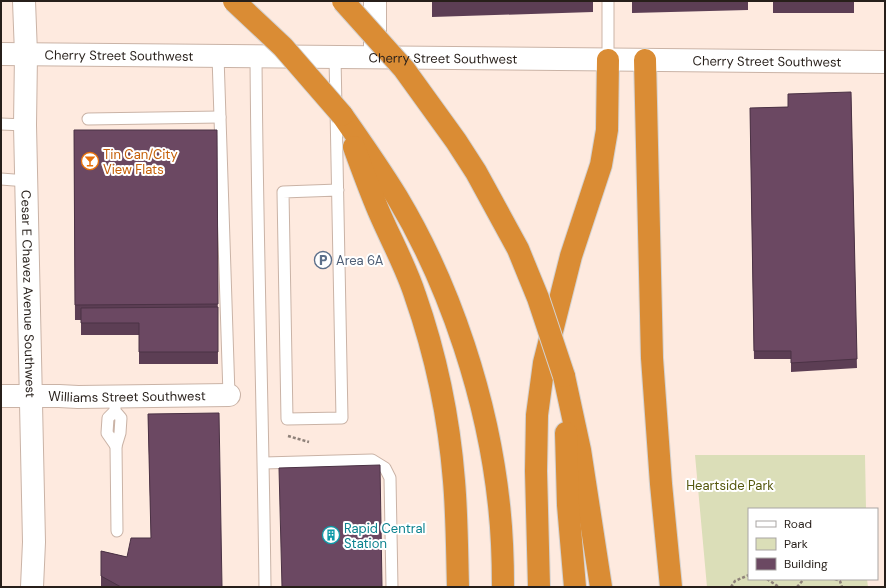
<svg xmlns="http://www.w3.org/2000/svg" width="886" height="588" font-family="'DM Sans',sans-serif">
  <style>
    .green { fill: #dbdeb8 }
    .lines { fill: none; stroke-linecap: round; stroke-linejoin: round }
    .service-casing { stroke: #cab3a6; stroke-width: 13 }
    .minor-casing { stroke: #cab3a6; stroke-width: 24 }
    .tertiary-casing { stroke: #cab3a6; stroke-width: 24 }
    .secondary-casing { stroke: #cab3a6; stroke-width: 24 }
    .motorway-casing { stroke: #d4d2d1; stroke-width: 24 }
    .path { stroke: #8e8179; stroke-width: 2.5; stroke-dasharray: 3 2; stroke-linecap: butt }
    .service { stroke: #fff; stroke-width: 11 }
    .minor { stroke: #fff; stroke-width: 22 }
    .tertiary { stroke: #fff; stroke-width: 22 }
    .secondary { stroke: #fff; stroke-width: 22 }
    .motorway { stroke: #da8c34; stroke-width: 22 }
    .motorway-bridge-casing { stroke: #d4d2d1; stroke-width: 24; stroke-linecap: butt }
    .motorway-bridge { stroke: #da8c34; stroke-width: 22 }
    .wall { fill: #5c3e54 }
    .building { fill: #6b4862; stroke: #4b3245 }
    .labels { text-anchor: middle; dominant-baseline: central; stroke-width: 4; stroke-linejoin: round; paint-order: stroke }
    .street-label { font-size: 13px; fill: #271f1a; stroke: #fff }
    .food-label { font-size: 13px; fill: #c56008; stroke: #fff; text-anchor: start }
    .service-label { font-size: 13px; fill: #4e5e75; stroke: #fff; text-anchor: start }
    .park-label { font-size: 13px; fill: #55570d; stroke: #fff }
    .culture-label { font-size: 13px; fill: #0d838f; stroke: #fff; text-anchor: start }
  </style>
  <rect width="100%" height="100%" fill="#feeadf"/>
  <path class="green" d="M 695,455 L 865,455 L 866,509 L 749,509 L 749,579 L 867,579 L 868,587 L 707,587 Z"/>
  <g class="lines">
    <g class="service-casing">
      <g id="service">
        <path d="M 608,1 L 608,60"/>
        <path d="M 218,56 L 229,395"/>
        <path d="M 256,56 C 257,233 263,410 265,587"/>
        <path d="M 335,57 L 342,418 L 287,419 L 283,192 L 338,190"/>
        <path d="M 88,119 L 220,117"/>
        <path d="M 1,124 L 25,125"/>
        <path d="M 1,179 L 27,181"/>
        <path d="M 115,411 L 108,418 L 107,433 L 116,446 L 120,433 L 121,418 L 115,411 L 115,397"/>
        <path d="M 116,446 L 117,531"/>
        <path d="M 264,463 L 372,460 L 385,468 L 390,478 L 392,587"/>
      </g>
    </g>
    <g class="minor-casing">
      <g id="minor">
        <path d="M 375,1 L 375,50"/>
        <path id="s1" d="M 1,396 L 59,396 L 78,397 L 229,395"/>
      </g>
    </g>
    <g class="tertiary-casing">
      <g id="tertiary">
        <path id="s2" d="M 24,1 L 26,54 L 25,125 L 34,542 L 32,587"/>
      </g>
    </g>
    <g class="secondary-casing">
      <g id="secondary">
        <path id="s3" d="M 1,54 L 885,62"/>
      </g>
    </g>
    <g class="motorway-casing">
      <g id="motorway">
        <path d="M 645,60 L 652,358 L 661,484 L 671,587"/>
        <path d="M 342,115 C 361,142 380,169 397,197 C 451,287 488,401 499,505 C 502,532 503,560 503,587"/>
        <path d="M 354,147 C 362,169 370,191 379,212 C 391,240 406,267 415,295 C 436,355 449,418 454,481 C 457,516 457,552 458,587"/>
        <path d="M 564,376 L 580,450 L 601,587"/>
        <path d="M 566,433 L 568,505 L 575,587"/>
        <path d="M 539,587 L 536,471 L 537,415 L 544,363 L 571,256 L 601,165 L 607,130 L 608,60"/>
      </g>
    </g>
    <g class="path">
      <path d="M 288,436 L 309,442"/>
      <path d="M 767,579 L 779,587"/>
      <path d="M 835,579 L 840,581 L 842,587"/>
      <path d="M 731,587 L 735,581 L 749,575"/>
      <path d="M 797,587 L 804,579"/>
    </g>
    <use href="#service" class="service"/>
    <use href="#minor" class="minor"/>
    <use href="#tertiary" class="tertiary"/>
    <use href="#secondary" class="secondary"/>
    <use href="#motorway" class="motorway"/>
    <g class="motorway-bridge-casing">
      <g id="motorway-bridge">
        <path d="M 234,1 L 283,47 L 342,115"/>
        <path d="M 343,1 L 404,69 L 456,141 L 476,172 L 518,249 L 538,298 L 564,376"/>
      </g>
    </g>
    <use href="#motorway-bridge" class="motorway-bridge"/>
  </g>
  <g class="wall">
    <path d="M 432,1 L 593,1 L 593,12 L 432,17 Z"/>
    <path d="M 632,1 L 748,1 L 748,10 L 632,13 Z"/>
    <rect x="773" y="1" width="81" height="12"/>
    <path d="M 851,92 L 857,368 L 791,372 L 791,359 L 754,359 L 750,108 L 788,107 Z"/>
    <path d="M 74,130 L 217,130 L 218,364 L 139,364 L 139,335 L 81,335 L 81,320 L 75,320 Z"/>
    <path d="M 148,414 L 222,587 L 101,587 L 101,551 L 127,557 L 151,538 Z"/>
  </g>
  <g class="building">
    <path d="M 851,92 L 857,359 L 791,363 L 791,351 L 754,351 L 750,108 L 788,107 L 788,94 Z"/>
    <path d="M 74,130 L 217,130 L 218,304 L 75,305 Z"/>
    <path d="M 218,307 L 218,352 L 139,352 L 139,323 L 81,323 L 81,308 Z"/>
    <path d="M 219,413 L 222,587 L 121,587 L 101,576 L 101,551 L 127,557 L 131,538 L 151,538 L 148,414 Z"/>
    <path d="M 380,465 L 382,587 L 282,587 L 279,468 Z"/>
  </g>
  <defs>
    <g id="bar-ring" transform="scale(0.9)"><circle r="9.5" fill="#fff" stroke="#e8710a" stroke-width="1.5"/><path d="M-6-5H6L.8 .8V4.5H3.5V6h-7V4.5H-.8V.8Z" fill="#e8710a"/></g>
    <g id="parking-ring" transform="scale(0.9)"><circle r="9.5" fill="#fff" stroke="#5c6f8a" stroke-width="1.5"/><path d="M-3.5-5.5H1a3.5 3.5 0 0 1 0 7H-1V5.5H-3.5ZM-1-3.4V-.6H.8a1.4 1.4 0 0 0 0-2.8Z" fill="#5c6f8a"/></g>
    <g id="building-ring" transform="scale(0.9)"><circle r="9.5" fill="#fff" stroke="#0f9aa8" stroke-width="1.5"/><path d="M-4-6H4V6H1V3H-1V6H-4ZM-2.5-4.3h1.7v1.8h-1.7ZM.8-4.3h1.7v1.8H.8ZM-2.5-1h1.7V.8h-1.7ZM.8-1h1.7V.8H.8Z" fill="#0f9aa8"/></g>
  </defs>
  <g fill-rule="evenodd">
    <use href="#bar-ring" x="90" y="161"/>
    <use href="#parking-ring" x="323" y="260"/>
    <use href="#building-ring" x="331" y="535"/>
  </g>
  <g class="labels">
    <g class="street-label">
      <text stroke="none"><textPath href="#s3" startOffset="118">Cherry Street Southwest</textPath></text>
      <text stroke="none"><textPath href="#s3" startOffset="442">Cherry Street Southwest</textPath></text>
      <text stroke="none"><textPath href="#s3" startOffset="766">Cherry Street Southwest</textPath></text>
      <text stroke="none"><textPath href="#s2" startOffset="293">Cesar E Chavez Avenue Southwest</textPath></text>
      <text stroke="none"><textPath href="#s1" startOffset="126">Williams Street Southwest</textPath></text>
    </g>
    <g class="food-label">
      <text x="103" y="154">Tin Can/City<tspan x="103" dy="15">View Flats</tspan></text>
    </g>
    <g class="service-label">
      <text x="336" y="260">Area 6A</text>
    </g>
    <g class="park-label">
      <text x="730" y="485">Heartside Park</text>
    </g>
    <g class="culture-label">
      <text x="344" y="528">Rapid Central<tspan x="344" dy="15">Station</tspan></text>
    </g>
  </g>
  <rect width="886" height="588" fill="none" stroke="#271f1a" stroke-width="4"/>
  <rect x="748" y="508" width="130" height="72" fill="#ffffff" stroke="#a9a5a3"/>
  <rect x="756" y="521" width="20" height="6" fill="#ffffff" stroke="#a9a5a3"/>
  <text x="784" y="528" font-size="12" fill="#271f1a">Road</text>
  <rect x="756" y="538" width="20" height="12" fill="#dbdeb8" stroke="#a9a5a3"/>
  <text x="784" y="548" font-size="12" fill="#271f1a">Park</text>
  <rect x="756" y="558" width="20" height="12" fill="#6b4862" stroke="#a9a5a3"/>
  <text x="784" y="568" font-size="12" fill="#271f1a">Building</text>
</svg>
